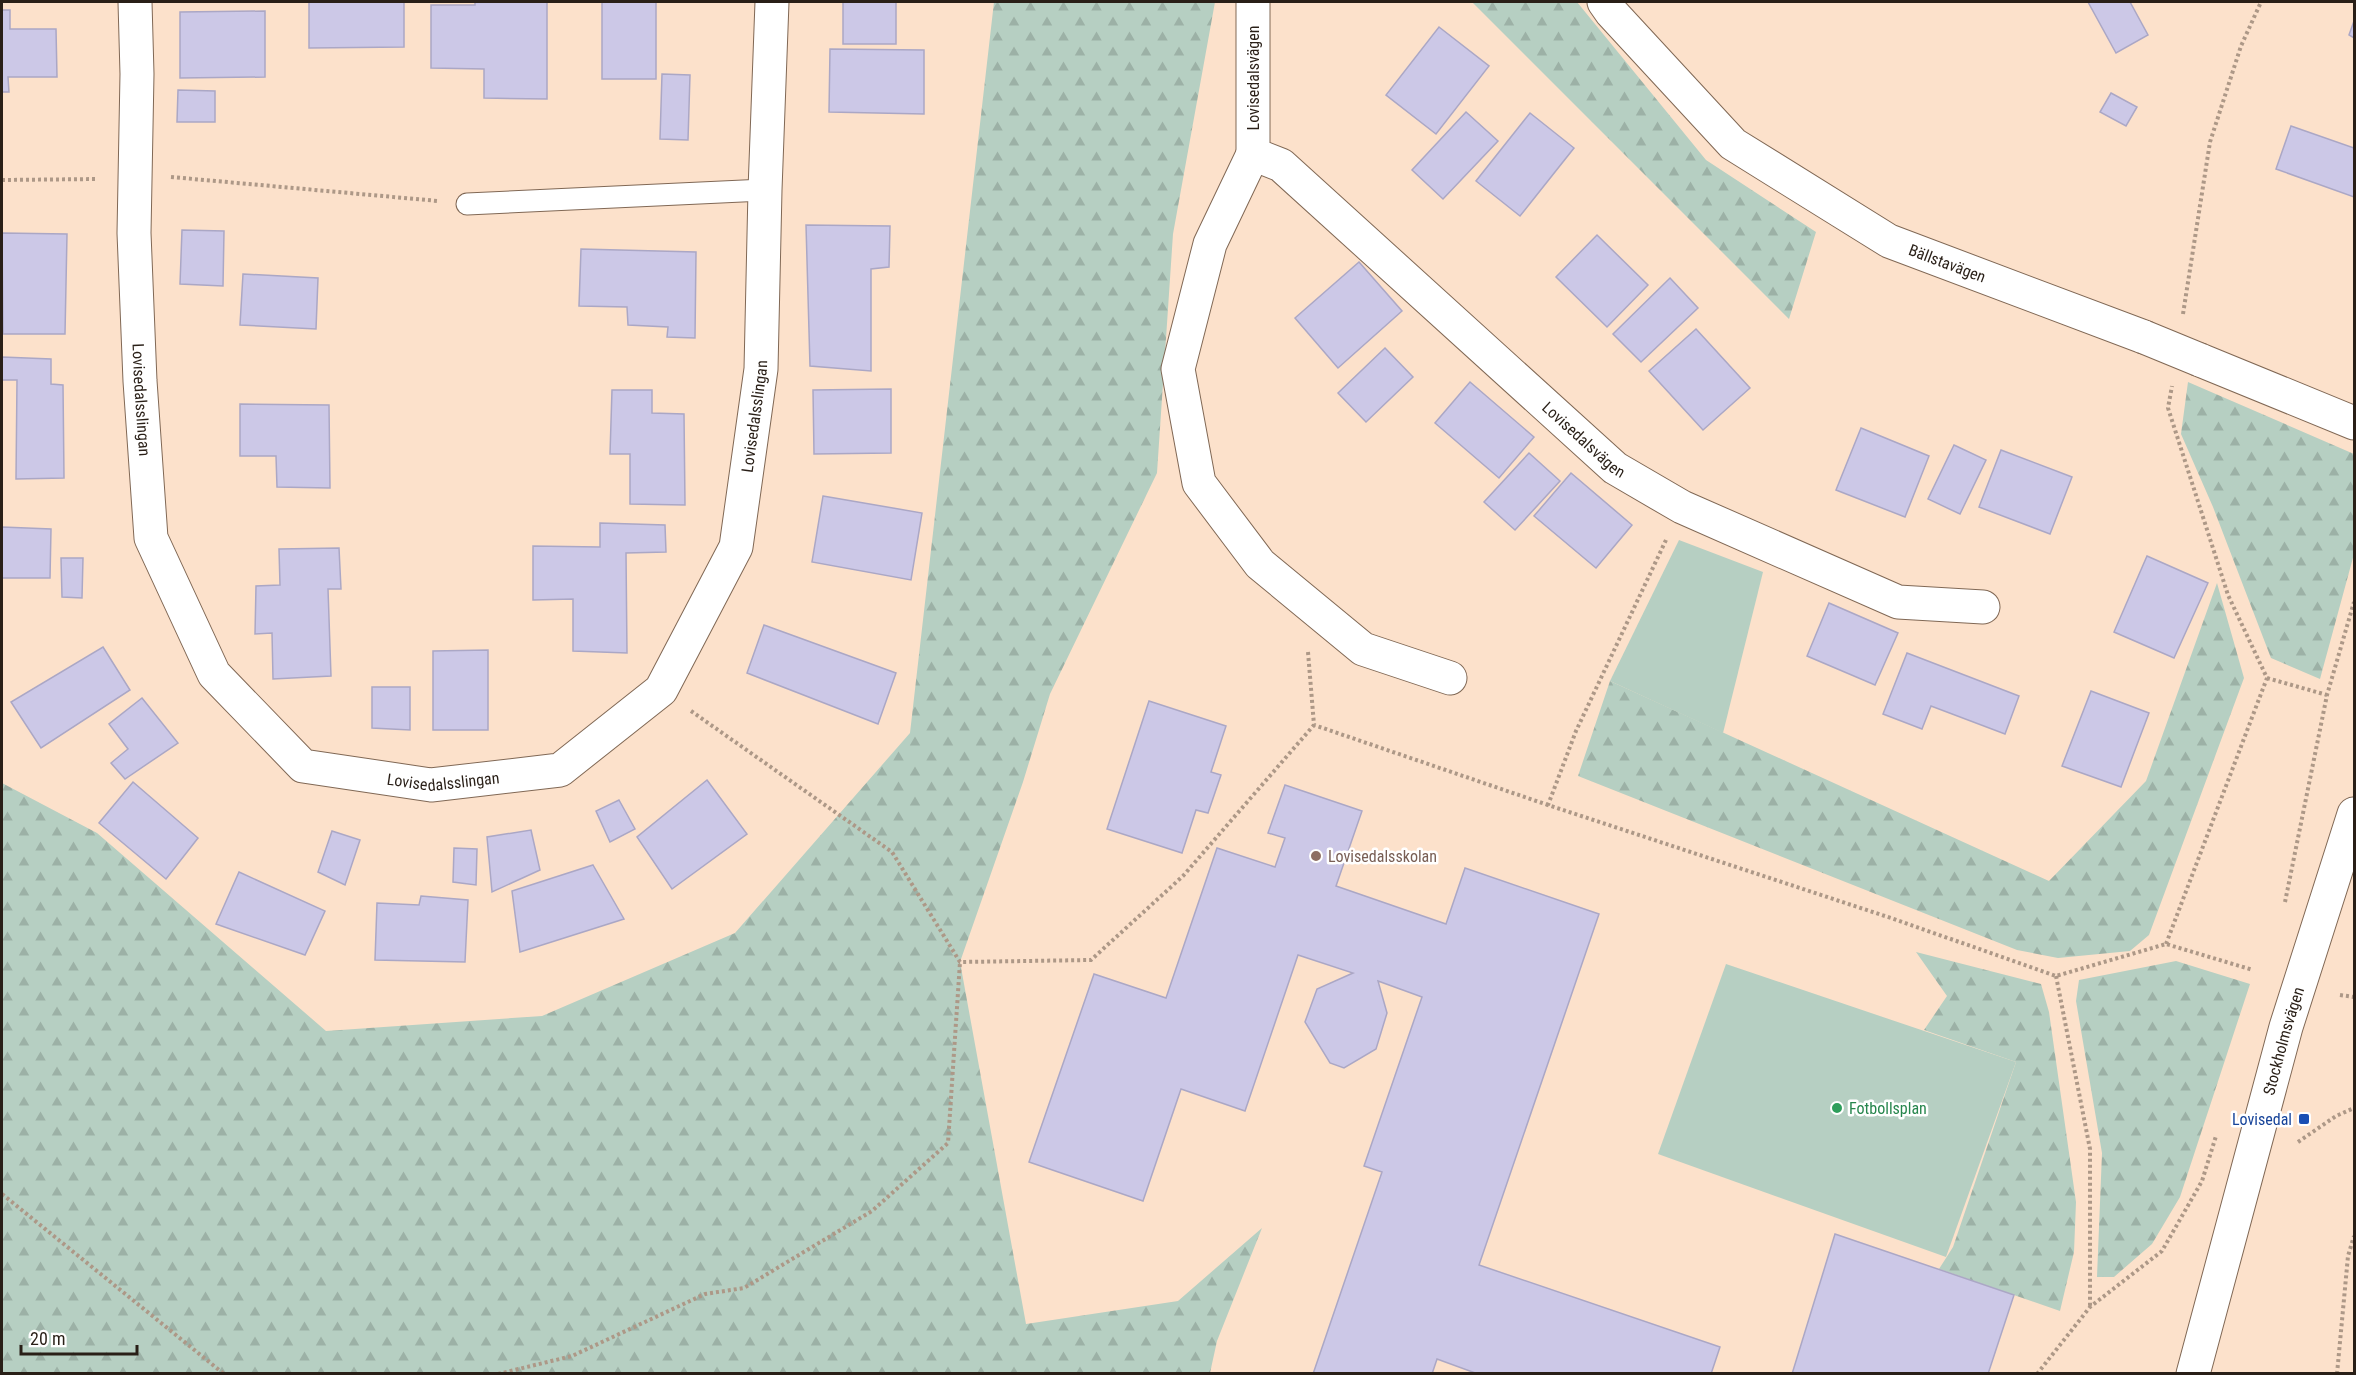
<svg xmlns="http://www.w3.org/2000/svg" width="2356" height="1375" font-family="'Roboto Condensed',sans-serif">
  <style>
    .forest { fill: url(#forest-firs) }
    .park { fill: #b6cfc2 }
    .building { fill: #ccc8e7; stroke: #aba7c5; stroke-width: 1.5 }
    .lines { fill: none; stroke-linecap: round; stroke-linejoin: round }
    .service-casing { stroke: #806855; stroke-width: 23 }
    .minor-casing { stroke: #806855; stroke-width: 35 }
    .tertiary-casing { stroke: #806855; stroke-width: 35 }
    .secondary-casing { stroke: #806855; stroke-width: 35 }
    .path { stroke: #ad9887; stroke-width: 4; stroke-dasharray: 3 3; stroke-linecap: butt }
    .service { stroke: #fff; stroke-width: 21 }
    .minor { stroke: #fff; stroke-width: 33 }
    .tertiary { stroke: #fff; stroke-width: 33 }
    .secondary { stroke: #fff; stroke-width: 33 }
    .tertiary-bridge-casing { stroke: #806855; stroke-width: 35; stroke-linecap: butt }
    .tertiary-bridge { stroke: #fff; stroke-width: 33 }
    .education-dot { fill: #8d6e63; stroke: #fff; stroke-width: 2 }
    .leisure-dot { fill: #2e9e5b; stroke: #fff; stroke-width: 2 }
    .transit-dot { fill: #1a4fb4; stroke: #fff; stroke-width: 2 }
    .labels { text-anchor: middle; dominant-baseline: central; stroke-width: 5; stroke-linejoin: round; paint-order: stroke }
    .street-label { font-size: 16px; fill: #291f17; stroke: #fff }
    .education-label { font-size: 16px; fill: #785e54; stroke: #fff; text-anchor: start }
    .leisure-label { font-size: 16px; fill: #27864d; stroke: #fff; text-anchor: start }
    .transit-label { font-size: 16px; fill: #164399; stroke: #fff; text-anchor: end }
  </style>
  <defs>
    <pattern id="forest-firs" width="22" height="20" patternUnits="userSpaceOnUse" patternTransform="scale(1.5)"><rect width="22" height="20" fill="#b6cfc2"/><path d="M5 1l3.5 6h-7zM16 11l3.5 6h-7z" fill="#9cb1a6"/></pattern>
  </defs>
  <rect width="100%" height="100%" fill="#fce1cb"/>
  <g class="forest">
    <path d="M 994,2 L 1215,2 L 1173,234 L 1157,473 L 1050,694 L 1023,782 L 960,962 L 1026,1324 L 1178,1301 L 1262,1228 L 1217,1341 L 1210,1373 L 2,1373 L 2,783 L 97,833 L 326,1031 L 542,1016 L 735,933 L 910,733 Z"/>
    <path d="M 1472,2 L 1577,2 L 1706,160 L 1816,232 L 1789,319 Z"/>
    <path d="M 2188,382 L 2354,454 L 2354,554 L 2320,679 L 2271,658 L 2213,507 L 2181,434 Z"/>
    <path d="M 2217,583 L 2244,678 L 2149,935 L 2130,951 L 2058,958 L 2017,950 L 1578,776 L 1610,681 L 2049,881 L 2146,781 Z"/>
    <path d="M 1916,952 L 2041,984 L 2049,1012 L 2076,1202 L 2074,1252 L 2060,1311 L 1939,1269 L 1953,1247 L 2016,1062 L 1924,1030 L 1947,996 Z"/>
    <path d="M 2176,961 L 2250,984 L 2180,1197 L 2152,1244 L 2114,1277 L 2097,1277 L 2102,1153 L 2076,1001 L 2079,980 Z"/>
  </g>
  <g class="park">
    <path d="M 1679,540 L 1763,572 L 1723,733 L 1610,681 Z"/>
    <path d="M 1726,964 L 2016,1062 L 1946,1257 L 1658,1154 Z"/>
  </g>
  <g class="building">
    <path d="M 309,2 L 404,2 L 404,47 L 309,48 Z"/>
    <path d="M 475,2 L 547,2 L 547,99 L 484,98 L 484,69 L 431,68 L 431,5 L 475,5 Z"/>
    <rect x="602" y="2" width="54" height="77"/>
    <rect x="843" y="2" width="53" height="42"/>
    <path d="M 2088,2 L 2130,2 L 2148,35 L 2116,53 Z"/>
    <path d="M 2,10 L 10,10 L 10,29 L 56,29 L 57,77 L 8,77 L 9,92 L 2,92 Z"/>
    <path d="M 265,11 L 265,77 L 180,78 L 180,12 Z"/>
    <path d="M 2354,21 L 2354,38 L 2349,35 Z"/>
    <path d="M 1439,27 L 1489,66 L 1436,134 L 1386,95 Z"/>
    <path d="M 830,49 L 924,50 L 924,114 L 829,112 Z"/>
    <path d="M 662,74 L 690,75 L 688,140 L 660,139 Z"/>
    <path d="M 178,90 L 215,91 L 215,122 L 177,122 Z"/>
    <path d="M 2111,93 L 2137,107 L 2126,126 L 2100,112 Z"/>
    <path d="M 1466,112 L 1498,141 L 1443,199 L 1412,170 Z"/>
    <path d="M 1530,113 L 1574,148 L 1520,216 L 1476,181 Z"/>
    <path d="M 2291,126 L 2354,148 L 2354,197 L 2276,169 Z"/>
    <path d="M 806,225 L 890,226 L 889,267 L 871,269 L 871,371 L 810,366 Z"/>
    <path d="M 182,230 L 224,231 L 223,286 L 180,284 Z"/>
    <path d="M 2,233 L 67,234 L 65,334 L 3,334 Z"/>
    <path d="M 1597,235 L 1648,285 L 1607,327 L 1556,277 Z"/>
    <path d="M 581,249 L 696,252 L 695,338 L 667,337 L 668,327 L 628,325 L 627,307 L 579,306 Z"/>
    <path d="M 1359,262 L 1402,311 L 1338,368 L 1295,318 Z"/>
    <path d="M 243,274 L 318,278 L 316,329 L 240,325 Z"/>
    <path d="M 1670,278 L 1698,308 L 1641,362 L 1613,334 Z"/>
    <path d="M 1696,329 L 1750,388 L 1703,430 L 1649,371 Z"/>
    <path d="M 1385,348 L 1413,377 L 1366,422 L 1338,393 Z"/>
    <path d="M 2,357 L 51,359 L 51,384 L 63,385 L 64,478 L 16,479 L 17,380 L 2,380 Z"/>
    <path d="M 1470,382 L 1534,437 L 1499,478 L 1435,423 Z"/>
    <path d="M 891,389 L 891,453 L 814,454 L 813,390 Z"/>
    <path d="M 612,390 L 652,390 L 652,413 L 684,414 L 685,505 L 630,504 L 630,454 L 610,454 Z"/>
    <path d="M 240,404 L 329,405 L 330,488 L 277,487 L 276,456 L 240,456 Z"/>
    <path d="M 1861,428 L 1929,456 L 1905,517 L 1836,490 Z"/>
    <path d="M 1954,445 L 1986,460 L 1960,514 L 1928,499 Z"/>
    <path d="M 2001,450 L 2072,477 L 2050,534 L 1979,507 Z"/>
    <path d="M 1529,453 L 1560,481 L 1515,530 L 1484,502 Z"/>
    <path d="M 1571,473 L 1632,525 L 1596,568 L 1534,516 Z"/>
    <path d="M 823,496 L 922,513 L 911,580 L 812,562 Z"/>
    <path d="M 600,523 L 665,525 L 666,552 L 626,553 L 627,653 L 573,651 L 573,599 L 533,600 L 533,546 L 600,547 Z"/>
    <path d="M 2,527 L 51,529 L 50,578 L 2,578 Z"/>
    <path d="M 339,548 L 341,589 L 328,589 L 331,676 L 273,679 L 272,633 L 255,634 L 256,586 L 280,585 L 279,549 Z"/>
    <path d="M 2147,556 L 2208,583 L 2174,658 L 2114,632 Z"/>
    <path d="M 61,558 L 83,558 L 82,598 L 62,597 Z"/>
    <path d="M 1829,603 L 1898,633 L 1875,685 L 1807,656 Z"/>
    <path d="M 764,625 L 896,673 L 878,724 L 747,673 Z"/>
    <path d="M 103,647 L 130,690 L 41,748 L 11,702 Z"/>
    <path d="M 488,650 L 488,730 L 433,730 L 433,651 Z"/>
    <path d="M 1907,653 L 2019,696 L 2005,734 L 1931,706 L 1922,729 L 1883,714 Z"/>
    <path d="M 372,687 L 410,687 L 410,730 L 372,728 Z"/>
    <path d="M 2091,691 L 2149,713 L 2121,787 L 2062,766 Z"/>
    <path d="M 142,698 L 178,743 L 125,779 L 111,763 L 128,749 L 109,724 Z"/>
    <path d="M 1149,701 L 1226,726 L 1211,772 L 1221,775 L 1208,813 L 1196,810 L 1182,853 L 1107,829 Z"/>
    <path d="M 707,780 L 747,834 L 672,889 L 637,837 Z"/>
    <path d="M 133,782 L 198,838 L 166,879 L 99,823 Z"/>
    <path d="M 1285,785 L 1362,811 L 1336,886 L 1446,924 L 1465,868 L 1599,914 L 1479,1265 L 1720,1347 L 1711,1374 L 1478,1374 L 1437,1359 L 1432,1374 L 1313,1374 L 1382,1172 L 1364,1166 L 1422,997 L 1378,981 L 1387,1013 L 1376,1049 L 1344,1068 L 1330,1063 L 1305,1022 L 1317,989 L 1353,973 L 1298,955 L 1245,1111 L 1181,1089 L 1143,1201 L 1029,1162 L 1094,974 L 1166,998 L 1217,848 L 1275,867 L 1285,838 L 1268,833 Z"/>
    <path d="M 619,800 L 635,829 L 610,842 L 596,811 Z"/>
    <path d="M 531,830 L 540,870 L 492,892 L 487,837 Z"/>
    <path d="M 332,831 L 360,840 L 345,885 L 318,872 Z"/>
    <path d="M 454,848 L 477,849 L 476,885 L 453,882 Z"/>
    <path d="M 593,865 L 624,919 L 520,952 L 512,891 Z"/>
    <path d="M 239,872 L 325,911 L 305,955 L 216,924 Z"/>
    <path d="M 421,896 L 468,900 L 465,962 L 375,960 L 377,903 L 419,905 Z"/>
    <path d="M 1835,1234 L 2014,1295 L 1988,1374 L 1792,1374 Z"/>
  </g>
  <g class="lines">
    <g class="service-casing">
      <path id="service" d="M 467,204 L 765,190"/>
    </g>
    <g class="minor-casing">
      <g id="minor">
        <path id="s1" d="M 135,2 L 137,74 L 134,233 L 140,381 L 151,538 L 214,674 L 303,766 L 431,785 L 560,770 L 661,690 L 736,547 L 761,369 L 765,190 L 772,2"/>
        <path id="s2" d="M 1253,2 L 1253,154 L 1281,165 L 1615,468 L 1682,507 L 1898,602 L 1983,607"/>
        <path d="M 1253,154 L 1210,244 L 1178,369 L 1199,483 L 1260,564 L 1363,649 L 1450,678"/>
      </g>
    </g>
    <g class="tertiary-casing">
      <g id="tertiary">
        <path id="s3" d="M 1604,2 L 1611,12 L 1733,144 L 1889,241 L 2144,337"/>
        <path d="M 2200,360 L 2354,423"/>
      </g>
    </g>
    <g class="secondary-casing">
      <g id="secondary">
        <path id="s4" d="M 2193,1374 L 2286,1027 L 2354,814"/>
      </g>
    </g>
    <g class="path">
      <path d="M 171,177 L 438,201"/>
      <path d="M 2,180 L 98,179"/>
      <path d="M 2183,314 L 2210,142 L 2241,46 L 2261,2"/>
      <path d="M 1666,540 L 1576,731 L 1548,805 L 1891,918 L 2056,976 L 2166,944 L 2253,970"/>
      <path d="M 1308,652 L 1314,725 L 1548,805"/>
      <path d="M 2267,678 L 2327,695"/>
      <path d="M 691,711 L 892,852 L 960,962 L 1091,960 L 1183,876 L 1314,725"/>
      <path d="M 2285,902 L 2327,695 L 2354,602"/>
      <path d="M 2166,944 L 2267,678 L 2228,595 L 2168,408 L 2172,386"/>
      <path d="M 2056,976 L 2090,1149 L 2090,1306"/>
      <path d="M 2340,995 L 2354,997"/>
      <path d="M 2298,1142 L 2336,1116 L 2354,1108"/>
      <path d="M 2,1194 L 224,1374"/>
      <path d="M 498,1374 L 572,1356 L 705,1294 L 744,1288 L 872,1211 L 948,1143 L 960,962"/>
      <path d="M 2037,1374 L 2090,1307 L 2162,1251 L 2202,1181 L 2216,1136"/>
      <path d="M 2337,1374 L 2348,1256 L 2354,1236"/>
    </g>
    <use href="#service" class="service"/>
    <use href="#minor" class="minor"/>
    <use href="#tertiary" class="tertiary"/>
    <use href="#secondary" class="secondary"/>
    <g class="tertiary-bridge-casing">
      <path id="tertiary-bridge" d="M 2144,337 L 2200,360"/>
    </g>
    <use href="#tertiary-bridge" class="tertiary-bridge"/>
  </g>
  <circle class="education-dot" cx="1316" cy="856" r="6"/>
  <circle class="leisure-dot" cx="1837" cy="1108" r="6"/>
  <rect class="transit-dot" x="2298" y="1113" width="12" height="12" rx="3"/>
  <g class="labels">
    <g class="street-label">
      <text transform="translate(1253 78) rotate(-90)">Lovisedalsvägen</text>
      <text stroke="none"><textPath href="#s3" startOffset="438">Bällstavägen</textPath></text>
      <text stroke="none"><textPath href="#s1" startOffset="398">Lovisedalsslingan</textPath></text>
      <text stroke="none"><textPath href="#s1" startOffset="1496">Lovisedalsslingan</textPath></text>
      <text stroke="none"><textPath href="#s2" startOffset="591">Lovisedalsvägen</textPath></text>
      <text stroke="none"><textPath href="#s1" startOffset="956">Lovisedalsslingan</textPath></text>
      <text stroke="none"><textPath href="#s4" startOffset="345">Stockholmsvägen</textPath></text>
    </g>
    <g class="education-label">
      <text x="1328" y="856">Lovisedalsskolan</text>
    </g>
    <g class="leisure-label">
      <text x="1849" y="1108">Fotbollsplan</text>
    </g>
    <g class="transit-label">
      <text x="2292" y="1119">Lovisedal</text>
    </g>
  </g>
  <rect width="2356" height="1375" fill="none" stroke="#291f17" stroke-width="6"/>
  <path d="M21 1345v9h116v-9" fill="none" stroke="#291f17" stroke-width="3"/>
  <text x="30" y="1345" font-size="18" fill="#291f17" stroke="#ffffff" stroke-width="4.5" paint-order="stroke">20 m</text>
</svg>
